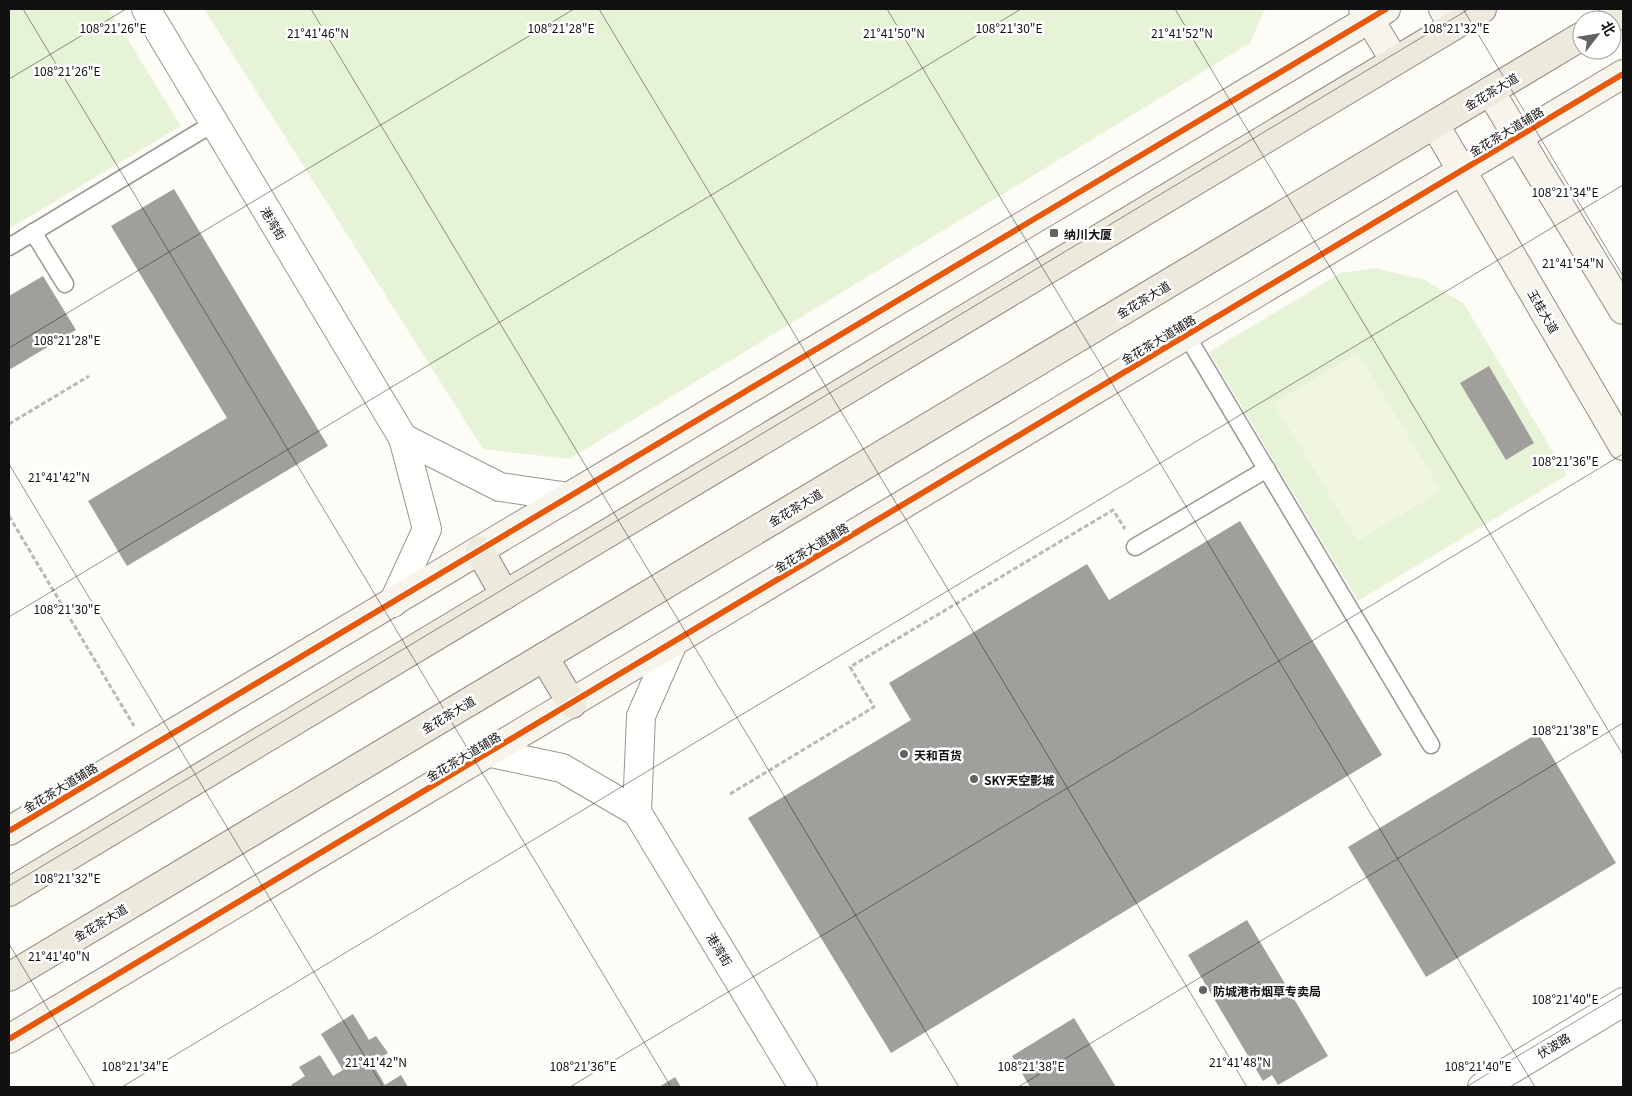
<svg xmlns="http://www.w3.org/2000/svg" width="1632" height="1096" font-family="Georgia,'Noto Sans SC',serif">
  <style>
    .green { fill: #e7f3d7 }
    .pitch { fill: #f0f6e1 }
    .building { fill: #a19f9c }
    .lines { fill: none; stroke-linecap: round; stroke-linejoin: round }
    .lane-casing { stroke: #979795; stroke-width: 19 }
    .street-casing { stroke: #979795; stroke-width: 30 }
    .secondary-casing { stroke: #8e8d8b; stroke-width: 30 }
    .primary-casing { stroke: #858482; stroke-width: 30 }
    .path { stroke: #b9b9b8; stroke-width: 3; stroke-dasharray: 5 2.5; stroke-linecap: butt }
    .lane { stroke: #fffffe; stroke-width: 16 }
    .street { stroke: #fffffe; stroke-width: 28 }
    .secondary { stroke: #f6f4eb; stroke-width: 28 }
    .primary { stroke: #ede9dc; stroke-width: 28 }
    .cycleway-casing { stroke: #fff; stroke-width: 9 }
    .cycleway { stroke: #e8590c; stroke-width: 6 }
    .ticks { fill: none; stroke: #111; stroke-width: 1; stroke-opacity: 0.45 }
    .poi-dot { fill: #646362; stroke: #fff; stroke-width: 2 }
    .labels { text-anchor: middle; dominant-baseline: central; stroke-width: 5; stroke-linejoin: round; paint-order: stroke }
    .street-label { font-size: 12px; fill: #111; stroke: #fff }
    .poi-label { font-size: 12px; font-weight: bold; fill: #111; stroke: #fff; text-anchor: start }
    .ticks-label { font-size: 12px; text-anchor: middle; fill: #111; stroke: #fff; stroke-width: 5; stroke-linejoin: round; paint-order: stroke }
  </style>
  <rect width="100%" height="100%" fill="#fdfcf7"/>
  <g class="green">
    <path d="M 9,9 L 109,9 L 181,126 L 9,229 Z"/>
    <path d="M 204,9 L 1265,9 L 1250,43 L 569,459 L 483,449 Z"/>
    <path d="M 1375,268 L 1425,280 L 1464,304 L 1567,475 L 1358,601 L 1209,352 L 1341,273 Z"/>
  </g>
  <path class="pitch" d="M 1358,353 L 1441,491 L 1357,541 L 1274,403 Z"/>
  <g class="building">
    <path d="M 174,189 L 328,446 L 127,566 L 88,501 L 227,418 L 111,226 Z"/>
    <path d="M 43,276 L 76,330 L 9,370 L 9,296 Z"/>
    <path d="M 1489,366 L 1534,443 L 1506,460 L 1460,383 Z"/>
    <path d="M 1240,521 L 1382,755 L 891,1053 L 748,818 L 911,720 L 889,683 L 1087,564 L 1109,600 Z"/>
    <path d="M 1538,733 L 1616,863 L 1426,977 L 1348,847 Z"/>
    <path d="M 1247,920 L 1328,1056 L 1278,1085 L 1272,1075 L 1263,1081 L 1188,955 Z"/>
    <path d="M 353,1014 L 369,1040 L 376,1036 L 388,1053 L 372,1063 L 385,1085 L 401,1075 L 408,1087 L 293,1087 L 291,1085 L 305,1076 L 299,1067 L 320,1055 L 333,1076 L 343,1070 L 321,1034 Z"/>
    <path d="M 1074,1018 L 1116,1087 L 1030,1087 L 1012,1056 Z"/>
    <path d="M 675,1077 L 681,1087 L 659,1087 Z"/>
  </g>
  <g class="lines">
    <g class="lane-casing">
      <g id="lane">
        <path d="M 33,232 L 65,284"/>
        <path d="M 9,247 L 214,123"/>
        <path d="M 1187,336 L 1431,745"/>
        <path d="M 1135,547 L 1267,469"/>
      </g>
    </g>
    <g class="street-casing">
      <g id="street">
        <path d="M 146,9 L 403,438 L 427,529 L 393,603"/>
        <path d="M 403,438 L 500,487 L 569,497"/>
        <path d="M 491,753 L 562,768 L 637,812 L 803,1087"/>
        <path d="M 637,812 L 641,716 L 673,643"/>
        <path d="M 1482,1087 L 1623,1002"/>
      </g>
    </g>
    <g class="secondary-casing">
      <g id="secondary">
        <path d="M 1363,9 L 1395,61"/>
        <path d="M 1443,9 L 1453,26"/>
        <path d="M 1490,91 L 1623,310"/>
        <path d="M 1435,125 L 1623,446"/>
        <path d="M 9,831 L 1386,9"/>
        <path d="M 9,1039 L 1623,74"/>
      </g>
    </g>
    <g class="primary-casing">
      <g id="primary">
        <path d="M 1610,20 L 1623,12"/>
        <path d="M 480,551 L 505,595"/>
        <path d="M 544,657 L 572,704"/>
        <path d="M 9,892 L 1482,9"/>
        <path d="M 9,977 L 1582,36"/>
      </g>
    </g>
    <g class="path">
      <path d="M 9,424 L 89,376"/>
      <path d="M 9,516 L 134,726"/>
      <path d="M 730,794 L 874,707 L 850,667 L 1113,510 L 1125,529"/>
    </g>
    <use href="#lane" class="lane"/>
    <use href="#street" class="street"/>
    <use href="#secondary" class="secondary"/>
    <use href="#primary" class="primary"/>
    <g class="cycleway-casing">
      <g id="cycleway">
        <path d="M 9,831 L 1386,9"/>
        <path d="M 9,1039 L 1623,74"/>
      </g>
    </g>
    <use href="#cycleway" class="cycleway"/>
  </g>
  <path class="ticks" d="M 23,9 L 671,1087M 311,9 L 959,1087M 599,9 L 1247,1087M 887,9 L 1535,1087M 1175,9 L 1623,755M 1463,9 L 1623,276M 9,79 L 126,9M 9,348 L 574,9M 9,464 L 383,1087M 9,617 L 1021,9M 9,886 L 1469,9M 9,944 L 95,1087M 122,1087 L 1623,185M 570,1087 L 1623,454M 1018,1087 L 1623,723M 1466,1087 L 1623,993"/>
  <g class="poi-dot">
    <rect x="1049" y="228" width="10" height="10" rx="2.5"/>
    <circle cx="904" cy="754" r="5"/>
    <circle cx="974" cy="779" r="5"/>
    <circle cx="1203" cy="990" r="5"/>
  </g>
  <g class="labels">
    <g class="street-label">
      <text transform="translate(1491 91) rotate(-31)">金花茶大道</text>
      <text transform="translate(1506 131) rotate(-31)">金花茶大道辅路</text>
      <text transform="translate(274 223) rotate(59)">港湾街</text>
      <text transform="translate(1143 299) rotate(-31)">金花茶大道</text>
      <text transform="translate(1544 311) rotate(60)">玉桂大道</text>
      <text transform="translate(1158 339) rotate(-31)">金花茶大道辅路</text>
      <text transform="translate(795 507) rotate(-31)">金花茶大道</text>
      <text transform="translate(811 547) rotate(-31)">金花茶大道辅路</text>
      <text transform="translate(448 714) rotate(-31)">金花茶大道</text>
      <text transform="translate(463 756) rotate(-31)">金花茶大道辅路</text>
      <text transform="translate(60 787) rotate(-31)">金花茶大道辅路</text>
      <text transform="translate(100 922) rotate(-31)">金花茶大道</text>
      <text transform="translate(720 949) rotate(59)">港湾街</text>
      <text transform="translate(1553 1045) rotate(-31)">伏波路</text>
    </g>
    <g class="poi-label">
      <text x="1064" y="233">纳川大厦</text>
      <text x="914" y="754">天和百货</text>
      <text x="984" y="779">SKY天空影城</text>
      <text x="1213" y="990">防城港市烟草专卖局</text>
    </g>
  </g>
  <g class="ticks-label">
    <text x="113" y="33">108°21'26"E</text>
    <text x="561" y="33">108°21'28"E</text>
    <text x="1009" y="33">108°21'30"E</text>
    <text x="1456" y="33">108°21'32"E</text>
    <text x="318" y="38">21°41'46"N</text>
    <text x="894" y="38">21°41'50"N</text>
    <text x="1182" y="38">21°41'52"N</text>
    <text x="67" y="76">108°21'26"E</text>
    <text x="1565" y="197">108°21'34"E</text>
    <text x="1573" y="268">21°41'54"N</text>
    <text x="67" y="345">108°21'28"E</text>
    <text x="1565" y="466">108°21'36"E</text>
    <text x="59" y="482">21°41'42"N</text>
    <text x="67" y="614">108°21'30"E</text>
    <text x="1565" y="735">108°21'38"E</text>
    <text x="67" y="883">108°21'32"E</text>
    <text x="59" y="961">21°41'40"N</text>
    <text x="1565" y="1004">108°21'40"E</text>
    <text x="376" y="1067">21°41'42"N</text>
    <text x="1240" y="1067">21°41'48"N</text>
    <text x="135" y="1071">108°21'34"E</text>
    <text x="583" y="1071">108°21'36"E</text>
    <text x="1031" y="1071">108°21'38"E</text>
    <text x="1478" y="1071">108°21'40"E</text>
  </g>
  <rect width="1632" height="1096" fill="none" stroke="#111111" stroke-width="20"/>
  <g transform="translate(1597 35) rotate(59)"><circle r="24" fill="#ffffff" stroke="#a0a0a0"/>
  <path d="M0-4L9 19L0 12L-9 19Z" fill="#646362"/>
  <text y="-8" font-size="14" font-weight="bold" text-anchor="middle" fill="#111111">北</text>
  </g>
</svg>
